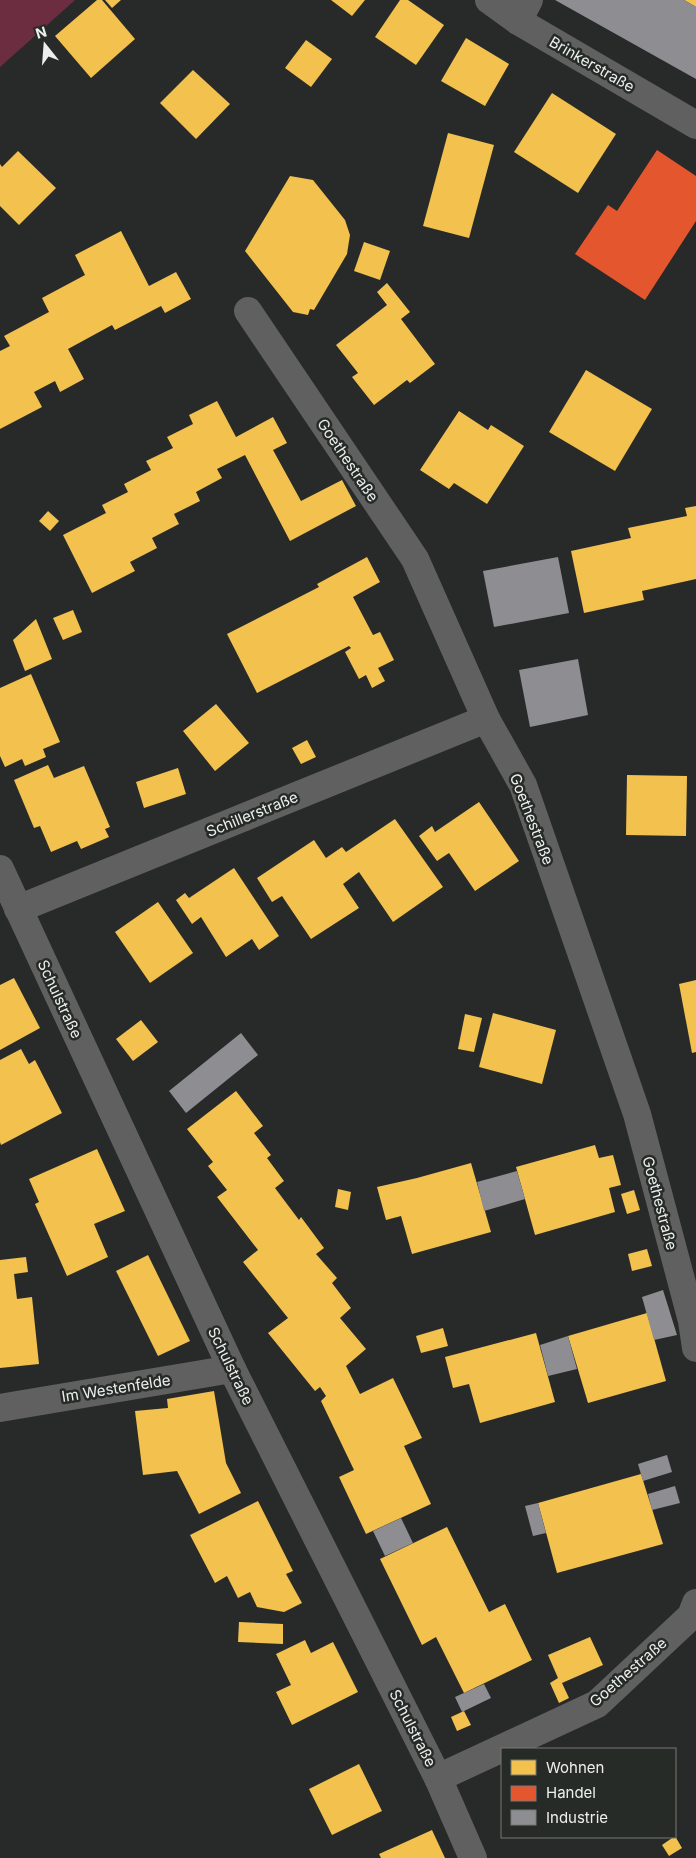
<svg xmlns="http://www.w3.org/2000/svg" width="696" height="1858" font-family="Inter,sans-serif">
  <style>
    .green { fill: #6c2d40 }
    .homes { fill: #f2c14e }
    .shops { fill: #e4572e }
    .industry { fill: #8d8d92 }
    .lines { fill: none; stroke-linecap: round; stroke-linejoin: round }
    .minor { stroke: #606060; stroke-width: 28 }
    .labels { text-anchor: middle; dominant-baseline: central; stroke-width: 5; stroke-linejoin: round; paint-order: stroke }
    .street-label { font-size: 15px; fill: #ecefed; stroke: #272b28 }
  </style>
  <rect width="100%" height="100%" fill="#282a29"/>
  <path class="green" d="M 0,0 L 75,0 L 0,67 Z"/>
  <g class="homes">
    <path d="M 97,0 L 102,0 L 135,39 L 91,78 L 55,36 Z"/>
    <path d="M 105,0 L 121,0 L 112,8 Z"/>
    <path d="M 331,0 L 365,0 L 352,16 Z"/>
    <path d="M 400,0 L 408,0 L 444,25 L 416,65 L 375,37 Z"/>
    <path d="M 684,0 L 696,0 L 696,7 Z"/>
    <path d="M 466,38 L 509,64 L 485,106 L 441,81 Z"/>
    <path d="M 306,40 L 332,59 L 311,87 L 285,68 Z"/>
    <path d="M 193,70 L 230,104 L 196,139 L 160,103 Z"/>
    <path d="M 552,93 L 616,134 L 578,193 L 514,152 Z"/>
    <path d="M 448,133 L 494,145 L 469,238 L 423,226 Z"/>
    <path d="M 18,151 L 56,188 L 19,225 L 0,206 L 0,164 L 2,167 Z"/>
    <path d="M 290,176 L 313,180 L 345,220 L 350,235 L 347,254 L 314,310 L 310,309 L 308,315 L 293,312 L 245,251 Z"/>
    <path d="M 121,231 L 149,286 L 176,272 L 191,299 L 165,313 L 161,306 L 115,330 L 112,325 L 68,349 L 84,379 L 60,392 L 55,381 L 34,392 L 42,407 L 0,429 L 0,351 L 10,346 L 4,336 L 49,312 L 42,298 L 85,275 L 75,255 Z"/>
    <path d="M 364,242 L 390,251 L 380,280 L 354,271 Z"/>
    <path d="M 387,283 L 410,312 L 401,319 L 435,364 L 410,383 L 407,380 L 374,405 L 352,377 L 358,373 L 336,345 L 387,305 L 377,292 Z"/>
    <path d="M 586,370 L 652,409 L 615,471 L 549,432 Z"/>
    <path d="M 217,401 L 236,437 L 273,417 L 287,443 L 273,450 L 301,501 L 342,480 L 356,506 L 290,541 L 245,455 L 217,469 L 222,478 L 196,492 L 200,501 L 174,514 L 179,524 L 152,538 L 157,548 L 130,562 L 135,571 L 92,593 L 63,535 L 106,513 L 102,505 L 128,492 L 124,484 L 151,470 L 146,461 L 173,448 L 167,437 L 193,424 L 189,415 Z"/>
    <path d="M 459,411 L 488,430 L 491,425 L 524,446 L 487,504 L 454,483 L 449,489 L 420,470 Z"/>
    <path d="M 696,506 L 696,579 L 642,591 L 644,600 L 584,613 L 571,551 L 631,538 L 628,528 L 687,516 L 685,508 Z"/>
    <path d="M 48,511 L 59,521 L 50,531 L 39,521 Z"/>
    <path d="M 367,557 L 380,582 L 353,597 L 373,635 L 380,632 L 394,660 L 378,668 L 385,681 L 372,688 L 366,675 L 359,679 L 345,652 L 351,648 L 349,646 L 257,693 L 227,634 L 319,587 L 317,584 Z"/>
    <path d="M 73,610 L 82,632 L 63,640 L 53,618 Z"/>
    <path d="M 36,619 L 52,659 L 25,671 L 13,640 Z"/>
    <path d="M 31,674 L 60,742 L 43,749 L 46,757 L 25,766 L 22,759 L 5,767 L 0,756 L 0,688 Z"/>
    <path d="M 216,704 L 249,743 L 215,771 L 183,731 Z"/>
    <path d="M 307,740 L 316,757 L 301,764 L 292,748 Z"/>
    <path d="M 48,765 L 54,778 L 84,766 L 110,827 L 105,829 L 109,837 L 81,849 L 77,841 L 51,852 L 40,826 L 34,828 L 14,780 Z"/>
    <path d="M 178,768 L 186,794 L 144,808 L 136,782 Z"/>
    <path d="M 627,775 L 687,776 L 686,836 L 626,835 Z"/>
    <path d="M 479,802 L 519,861 L 475,891 L 449,853 L 437,861 L 419,836 L 432,826 L 435,832 Z"/>
    <path d="M 395,819 L 443,887 L 393,922 L 359,872 L 343,884 L 359,908 L 311,939 L 282,896 L 272,902 L 257,878 L 314,840 L 326,858 L 342,847 L 346,852 Z"/>
    <path d="M 234,868 L 279,936 L 259,950 L 252,939 L 226,957 L 201,917 L 192,924 L 176,900 L 185,893 L 189,898 Z"/>
    <path d="M 158,902 L 193,953 L 150,983 L 115,932 Z"/>
    <path d="M 14,978 L 40,1028 L 0,1050 L 0,985 Z"/>
    <path d="M 696,980 L 696,1052 L 692,1053 L 679,984 Z"/>
    <path d="M 493,1013 L 556,1030 L 542,1084 L 479,1067 Z"/>
    <path d="M 465,1014 L 482,1018 L 474,1052 L 458,1049 Z"/>
    <path d="M 141,1020 L 158,1042 L 133,1061 L 116,1039 Z"/>
    <path d="M 21,1049 L 29,1064 L 35,1060 L 62,1113 L 1,1145 L 0,1142 L 0,1060 Z"/>
    <path d="M 236,1091 L 263,1126 L 254,1133 L 271,1155 L 267,1158 L 284,1181 L 275,1188 L 299,1220 L 301,1217 L 324,1248 L 316,1254 L 337,1278 L 332,1283 L 351,1308 L 340,1318 L 366,1349 L 346,1366 L 360,1394 L 393,1378 L 422,1438 L 404,1446 L 431,1504 L 366,1534 L 339,1477 L 354,1470 L 321,1401 L 326,1396 L 320,1387 L 315,1391 L 268,1333 L 288,1318 L 243,1262 L 258,1250 L 217,1197 L 227,1190 L 208,1166 L 213,1162 L 187,1129 Z"/>
    <path d="M 595,1145 L 599,1158 L 613,1155 L 621,1185 L 609,1188 L 615,1212 L 535,1235 L 516,1167 Z"/>
    <path d="M 97,1149 L 125,1211 L 94,1224 L 108,1257 L 67,1276 L 35,1204 L 39,1202 L 29,1179 Z"/>
    <path d="M 471,1163 L 491,1232 L 412,1254 L 401,1216 L 386,1220 L 377,1187 L 417,1178 Z"/>
    <path d="M 338,1189 L 351,1192 L 348,1210 L 335,1207 Z"/>
    <path d="M 634,1190 L 640,1210 L 627,1214 L 621,1194 Z"/>
    <path d="M 647,1249 L 652,1266 L 632,1271 L 628,1254 Z"/>
    <path d="M 148,1255 L 190,1341 L 158,1356 L 116,1271 Z"/>
    <path d="M 26,1257 L 28,1272 L 14,1274 L 17,1299 L 32,1297 L 39,1364 L 0,1368 L 0,1260 Z"/>
    <path d="M 647,1313 L 666,1381 L 588,1403 L 568,1336 Z"/>
    <path d="M 443,1328 L 448,1346 L 421,1353 L 416,1336 Z"/>
    <path d="M 536,1333 L 555,1402 L 480,1423 L 469,1384 L 453,1388 L 445,1357 Z"/>
    <path d="M 214,1391 L 226,1463 L 241,1493 L 199,1514 L 177,1471 L 143,1475 L 135,1411 L 168,1408 L 167,1399 Z"/>
    <path d="M 641,1474 L 663,1544 L 557,1573 L 538,1503 Z"/>
    <path d="M 258,1501 L 293,1571 L 286,1574 L 302,1603 L 284,1612 L 257,1607 L 250,1592 L 238,1598 L 227,1576 L 215,1583 L 190,1535 Z"/>
    <path d="M 447,1527 L 489,1612 L 505,1604 L 532,1660 L 464,1693 L 436,1637 L 422,1645 L 380,1559 Z"/>
    <path d="M 239,1622 L 283,1624 L 283,1644 L 238,1642 Z"/>
    <path d="M 590,1637 L 603,1665 L 562,1683 L 569,1698 L 559,1703 L 550,1683 L 558,1678 L 548,1655 Z"/>
    <path d="M 305,1640 L 311,1653 L 333,1642 L 358,1692 L 292,1725 L 276,1692 L 291,1685 L 276,1654 Z"/>
    <path d="M 464,1711 L 471,1725 L 457,1731 L 451,1717 Z"/>
    <path d="M 359,1764 L 382,1811 L 332,1835 L 309,1789 Z"/>
    <path d="M 432,1830 L 445,1858 L 381,1858 L 379,1854 Z"/>
    <path d="M 675,1836 L 682,1848 L 669,1856 L 662,1845 Z"/>
  </g>
  <path class="shops" d="M 657,150 L 696,176 L 696,221 L 645,300 L 575,254 L 608,205 L 617,211 Z"/>
  <g class="industry">
    <path d="M 555,0 L 684,0 L 696,7 L 696,79 Z"/>
    <path d="M 558,557 L 569,613 L 494,627 L 483,571 Z"/>
    <path d="M 578,659 L 588,715 L 530,727 L 519,670 Z"/>
    <path d="M 241,1033 L 258,1055 L 186,1113 L 169,1091 Z"/>
    <path d="M 517,1171 L 525,1199 L 484,1211 L 477,1182 Z"/>
    <path d="M 663,1290 L 677,1335 L 654,1340 L 642,1297 Z"/>
    <path d="M 568,1336 L 577,1369 L 548,1376 L 540,1345 Z"/>
    <path d="M 667,1455 L 672,1472 L 643,1481 L 638,1464 Z"/>
    <path d="M 675,1486 L 680,1503 L 652,1510 L 648,1494 Z"/>
    <path d="M 538,1503 L 546,1533 L 533,1536 L 525,1506 Z"/>
    <path d="M 401,1518 L 413,1543 L 385,1556 L 373,1531 Z"/>
    <path d="M 484,1684 L 491,1698 L 462,1712 L 455,1697 Z"/>
  </g>
  <g class="lines">
    <g class="minor">
      <path d="M 489,0 L 518,21 L 696,125"/>
      <path d="M 518,21 L 529,0"/>
      <path d="M 248,311 L 415,559 L 486,719 L 523,785 L 637,1114 L 692,1321 L 696,1348"/>
      <path d="M 0,869 L 232,1369 L 438,1778 L 473,1858"/>
      <path d="M 18,909 L 486,719"/>
      <path d="M 0,1408 L 232,1369"/>
      <path d="M 438,1778 L 597,1704 L 691,1616 L 696,1603"/>
    </g>
  </g>
  <g class="labels">
    <g class="street-label">
      <text transform="translate(592 64) rotate(30)">Brinkerstraße</text>
      <text transform="translate(348 460) rotate(56)">Goethestraße</text>
      <text transform="translate(252 814) rotate(-22)">Schillerstraße</text>
      <text transform="translate(532 819) rotate(69)">Goethestraße</text>
      <text transform="translate(60 999) rotate(65)">Schulstraße</text>
      <text transform="translate(660 1203) rotate(75)">Goethestraße</text>
      <text transform="translate(231 1366) rotate(64)">Schulstraße</text>
      <text transform="translate(116 1388) rotate(-9)">Im Westenfelde</text>
      <text transform="translate(628 1672) rotate(-41)">Goethestraße</text>
      <text transform="translate(413 1728) rotate(63)">Schulstraße</text>
    </g>
  </g>
  <rect x="501" y="1748" width="175" height="90" fill="#272b28" stroke="#767977"/>
  <rect x="511" y="1760" width="25" height="15" fill="#f2c14e" stroke="#767977"/>
  <text x="546" y="1773" font-size="15" fill="#ecefed">Wohnen</text>
  <rect x="511" y="1786" width="25" height="15" fill="#e4572e" stroke="#767977"/>
  <text x="546" y="1798" font-size="15" fill="#ecefed">Handel</text>
  <rect x="511" y="1810" width="25" height="15" fill="#8d8d92" stroke="#767977"/>
  <text x="546" y="1823" font-size="15" fill="#ecefed">Industrie</text>
  <g transform="translate(45 45) rotate(343)" stroke="#272b28" stroke-width="4" paint-order="stroke">
  <path d="M0-4L9 19L0 12L-9 19Z" fill="#ecefed"/>
  <text y="-8" font-size="14" font-weight="bold" text-anchor="middle" fill="#ecefed">N</text>
  </g>
</svg>
